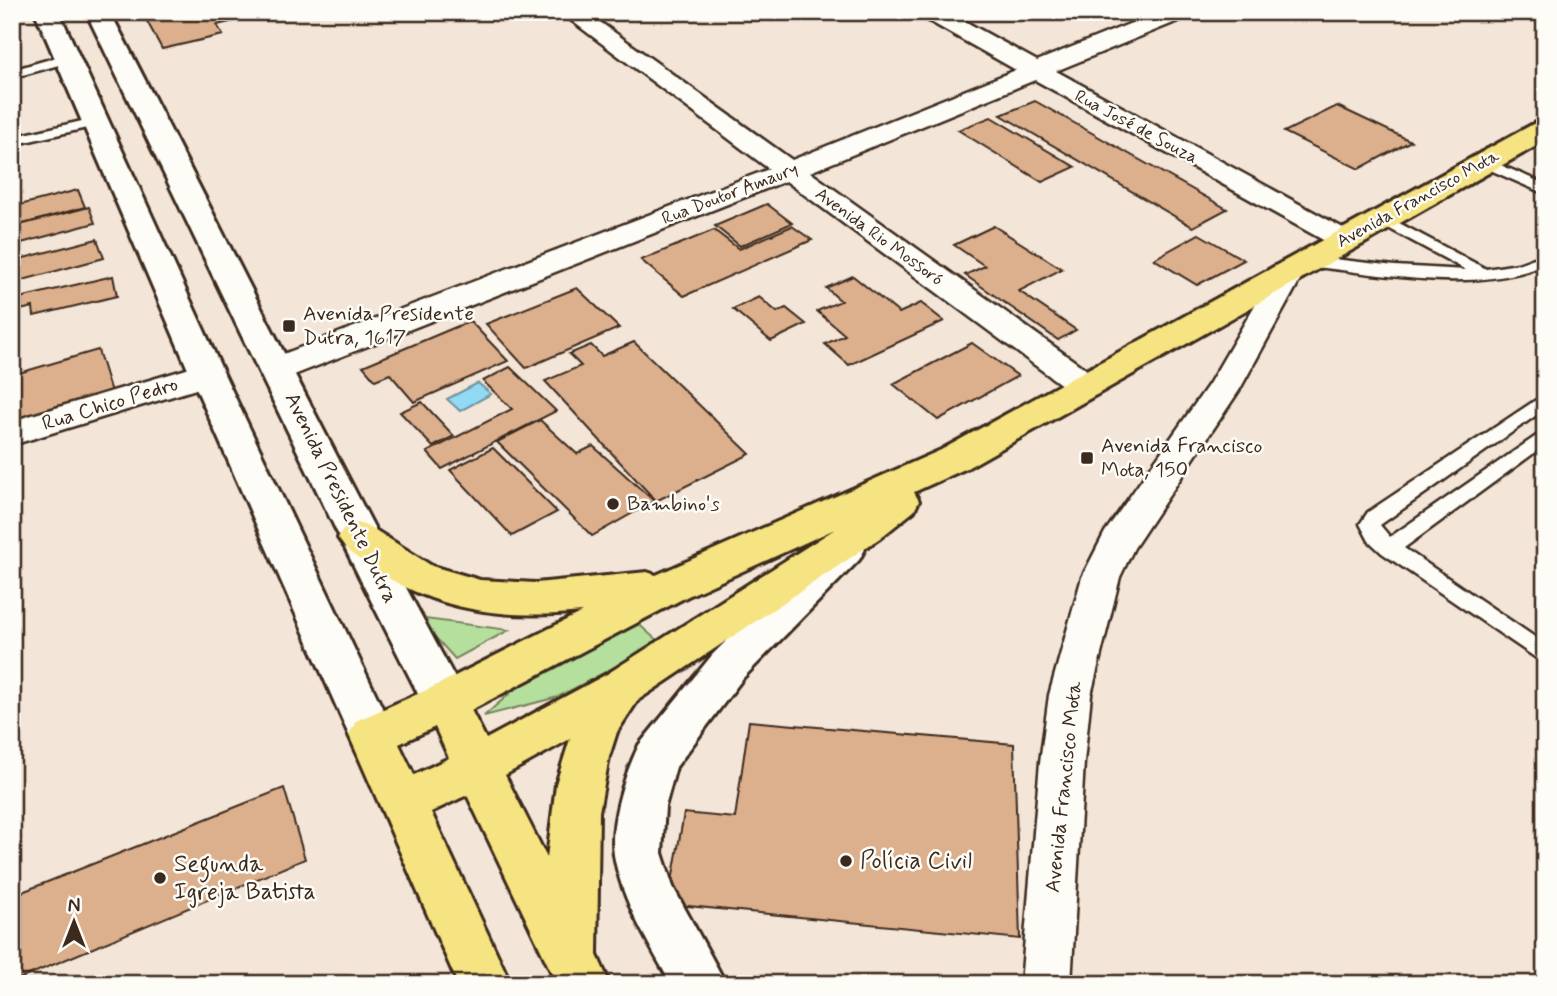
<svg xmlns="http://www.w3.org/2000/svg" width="1557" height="996" font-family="Mynerve,sans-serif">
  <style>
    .green { fill: #b4df9d; stroke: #78845e; stroke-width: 2 }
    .water { fill: #92d9f3; stroke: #6f939e; stroke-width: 2 }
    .building { fill: #dcaf8d; stroke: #3b2a1e; stroke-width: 2 }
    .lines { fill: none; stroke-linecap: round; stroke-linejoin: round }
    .lane-casing { stroke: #3b2a1e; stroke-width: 5 }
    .street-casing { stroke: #3b2a1e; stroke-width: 5 }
    .secondary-casing { stroke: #3b2a1e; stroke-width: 6 }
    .primary-casing { stroke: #3b2a1e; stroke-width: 6 }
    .lane { fill: #fdfcf7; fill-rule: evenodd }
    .street { fill: #fdfcf7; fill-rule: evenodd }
    .secondary { fill: #fdfcf7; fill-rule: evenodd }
    .primary { fill: #f6e381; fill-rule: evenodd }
    .poi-dot { fill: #3b2a1e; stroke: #fdfcf7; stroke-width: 2.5 }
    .labels { text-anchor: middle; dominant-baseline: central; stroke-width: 5; stroke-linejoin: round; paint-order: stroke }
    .far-street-label { font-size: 18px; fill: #3b2a1e; stroke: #fdfcf7 }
    .poi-label { font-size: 21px; fill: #3b2a1e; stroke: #fdfcf7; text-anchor: start }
    .street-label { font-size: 21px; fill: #3b2a1e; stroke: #fdfcf7 }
    .near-poi-label { font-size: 24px; fill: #3b2a1e; stroke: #fdfcf7; text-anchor: start }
  </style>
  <rect width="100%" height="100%" fill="#f3e5d7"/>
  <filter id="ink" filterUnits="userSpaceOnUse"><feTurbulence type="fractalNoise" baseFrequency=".0143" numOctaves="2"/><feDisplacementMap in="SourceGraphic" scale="14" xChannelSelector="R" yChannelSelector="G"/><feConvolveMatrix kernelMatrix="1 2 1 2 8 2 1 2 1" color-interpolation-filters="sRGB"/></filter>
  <g filter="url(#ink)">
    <g class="green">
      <path d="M 418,618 L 509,630 L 455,659 Z"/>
      <path d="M 635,621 L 660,643 L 558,697 L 484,716 L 541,666 Z"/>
    </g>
    <path class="water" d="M 478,383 L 491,394 L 460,411 L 447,399 Z"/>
    <g class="building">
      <path d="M 142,12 L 272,12 L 217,25 L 223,35 L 162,49 Z"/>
      <path d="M 1035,101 L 1227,209 L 1193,227 L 1001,115 Z"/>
      <path d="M 1337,106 L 1411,141 L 1359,169 L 1284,132 Z"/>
      <path d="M 991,117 L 1075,167 L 1042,182 L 958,130 Z"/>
      <path d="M 78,190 L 85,207 L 12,227 L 12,207 Z"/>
      <path d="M 767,204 L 792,223 L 740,246 L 715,226 Z"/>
      <path d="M 89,207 L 95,223 L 14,245 L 12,227 Z"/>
      <path d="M 792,226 L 812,240 L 684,296 L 641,260 L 714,230 L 739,249 Z"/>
      <path d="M 994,226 L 1062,269 L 1019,291 L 1076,330 L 1058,340 L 965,275 L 985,266 L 954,245 Z"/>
      <path d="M 1199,234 L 1244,260 L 1197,285 L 1154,259 Z"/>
      <path d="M 97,239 L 104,258 L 12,283 L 12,261 Z"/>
      <path d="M 113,276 L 117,296 L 34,316 L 33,307 L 16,311 L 15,299 Z"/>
      <path d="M 853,276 L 899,313 L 921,303 L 944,321 L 849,365 L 825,344 L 845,335 L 817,311 L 841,301 L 826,288 Z"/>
      <path d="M 577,288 L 619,328 L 526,368 L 486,324 Z"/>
      <path d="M 759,297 L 777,312 L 786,308 L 806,324 L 771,341 L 733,309 Z"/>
      <path d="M 470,321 L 508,361 L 414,402 L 390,374 L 375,380 L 363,366 Z"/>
      <path d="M 634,342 L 750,454 L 656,501 L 545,381 L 581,366 L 569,354 L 591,345 L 602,356 Z"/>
      <path d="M 972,343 L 1018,376 L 938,420 L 893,384 Z"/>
      <path d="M 98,350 L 111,392 L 12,423 L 12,375 Z"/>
      <path d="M 510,367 L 556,411 L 442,469 L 427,452 L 512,409 L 483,381 Z"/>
      <path d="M 422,402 L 454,436 L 433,447 L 400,412 Z"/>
      <path d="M 540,420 L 577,454 L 593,446 L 654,501 L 592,536 L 497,442 Z"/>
      <path d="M 493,448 L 557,512 L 512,536 L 450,470 Z"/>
      <path d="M 749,721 L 1014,744 L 1020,939 L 668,904 L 684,813 L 735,818 Z"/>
      <path d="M 284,788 L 305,859 L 12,982 L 12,896 Z"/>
    </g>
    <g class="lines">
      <g class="lane-casing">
        <g id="lane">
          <path d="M 68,54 L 73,55 L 73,61 L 12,78 L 12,70 Z"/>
          <path d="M 95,118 L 100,119 L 100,125 L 12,145 L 12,137 Z"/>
          <path d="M 1484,158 L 1545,184 L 1545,194 L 1479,165 L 1479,159 Z"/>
          <path d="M 1382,214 L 1486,269 L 1518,264 L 1545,254 L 1545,265 C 1471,294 1384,274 1307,266 L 1299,261 L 1307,256 L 1395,266 L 1466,270 L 1377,222 L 1374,219 L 1377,216 Z"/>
          <path d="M 1545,394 L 1545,409 L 1380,525 L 1390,537 L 1545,430 L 1545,445 L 1404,548 L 1545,644 L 1545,664 L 1382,553 L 1369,541 L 1360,524 L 1368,512 Z"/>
        </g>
      </g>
      <g class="street-casing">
        <g id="street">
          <path d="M 560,12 L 586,12 L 792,160 L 1016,70 L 922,17 L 919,12 L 948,12 L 1037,61 L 1159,12 L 1191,12 L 1188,17 L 1056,71 L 1354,234 L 1359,240 L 1354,246 L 1344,249 L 1334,246 L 1035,80 L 810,172 L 1098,378 L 1103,386 L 1098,394 L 1086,397 L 1074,394 L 786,181 L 289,377 L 277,380 L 265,377 L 260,369 L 265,361 L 769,169 Z"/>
          <path d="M 1291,260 L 1302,263 L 1306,269 L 1240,389 L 1134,548 L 1120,577 L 1091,695 L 1084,762 L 1071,984 L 1021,984 L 1040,762 L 1049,695 L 1082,577 L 1105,532 L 1209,384 L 1276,269 L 1280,263 Z"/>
          <path d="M 207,363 L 219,366 L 224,374 L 219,382 L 12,445 L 12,421 Z"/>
        </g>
      </g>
      <g class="secondary-casing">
        <g id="secondary">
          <path d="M 35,12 L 59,12 L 224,374 L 395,735 L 388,749 L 372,754 L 356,749 L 349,735 L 190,374 Z"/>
          <path d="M 86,12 L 110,12 C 227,238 338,466 461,689 L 467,702 L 461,715 L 445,720 L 429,715 C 310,483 200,247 86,12 Z"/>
          <path d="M 845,534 L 859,538 L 865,549 L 859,560 L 743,678 L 676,767 L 665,807 L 662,853 L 673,887 L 726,984 L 671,984 C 649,943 622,902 614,855 C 609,823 625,774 639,745 L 713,654 L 831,538 Z"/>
        </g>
      </g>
      <g class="primary-casing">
        <path id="primary" d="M 1545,121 L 1545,141 L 967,468 L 914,492 L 919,501 L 914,511 L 880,538 L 638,700 L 617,732 L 609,757 L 599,812 L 597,955 L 610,984 L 557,984 L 467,795 L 431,812 L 511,984 L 458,984 L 349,735 L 356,721 L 429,689 L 582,612 C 506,620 433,611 370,566 C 357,558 346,551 338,538 L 344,528 L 358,523 L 372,528 L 432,566 L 480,580 L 536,583 L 647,572 L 656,575 L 941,450 L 1535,123 ZM 835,529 L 607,674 L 486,739 L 471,710 L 688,596 ZM 435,727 L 449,758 L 414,775 L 399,744 ZM 570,739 L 556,784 L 547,858 L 505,775 Z"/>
      </g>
      <use href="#lane" class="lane"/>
      <use href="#street" class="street"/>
      <use href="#secondary" class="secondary"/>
      <use href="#primary" class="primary"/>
    </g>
  </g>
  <g class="poi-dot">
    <rect x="282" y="319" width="14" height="14" rx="3.5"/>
    <rect x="1080" y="451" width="14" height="14" rx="3.5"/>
    <circle cx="613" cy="504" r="7"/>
    <circle cx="846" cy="861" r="7"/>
    <circle cx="160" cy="878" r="7"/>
  </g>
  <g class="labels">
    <g class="far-street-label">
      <text transform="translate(1136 127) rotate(28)">Rua José de Souza</text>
      <text transform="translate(730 194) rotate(-21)">Rua Doutor Amaury</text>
      <text transform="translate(1418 199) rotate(-29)">Avenida Francisco Mota</text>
      <text transform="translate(879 237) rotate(36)">Avenida Rio Mossoró</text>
    </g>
    <g class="poi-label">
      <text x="303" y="314">Avenida Presidente<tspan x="303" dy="24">Dutra, 1617</tspan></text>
      <text x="1101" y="446">Avenida Francisco<tspan x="1101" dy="24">Mota, 150</tspan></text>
      <text x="627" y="504">Bambino's</text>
    </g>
    <g class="street-label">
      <text transform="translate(110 404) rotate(-17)">Rua Chico Pedro</text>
      <text transform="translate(341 498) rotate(64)">Avenida Presidente Dutra</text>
      <text transform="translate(1064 787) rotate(-84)">Avenida Francisco Mota</text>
    </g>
    <g class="near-poi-label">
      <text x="860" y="861">Polícia Civil</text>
      <text x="174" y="864">Segunda<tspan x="174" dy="28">Igreja Batista</tspan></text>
    </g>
  </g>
  <rect width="1557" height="996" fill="none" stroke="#fdfcf7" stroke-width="42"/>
  <rect x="21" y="21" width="1515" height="954" fill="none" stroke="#3b2a1e" stroke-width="2.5" filter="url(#ink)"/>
  <g transform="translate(74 922)" stroke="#fdfcf7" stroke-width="5" paint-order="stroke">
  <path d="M0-5L12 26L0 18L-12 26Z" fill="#3b2a1e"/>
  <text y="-10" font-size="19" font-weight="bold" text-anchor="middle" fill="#3b2a1e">N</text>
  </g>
</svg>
